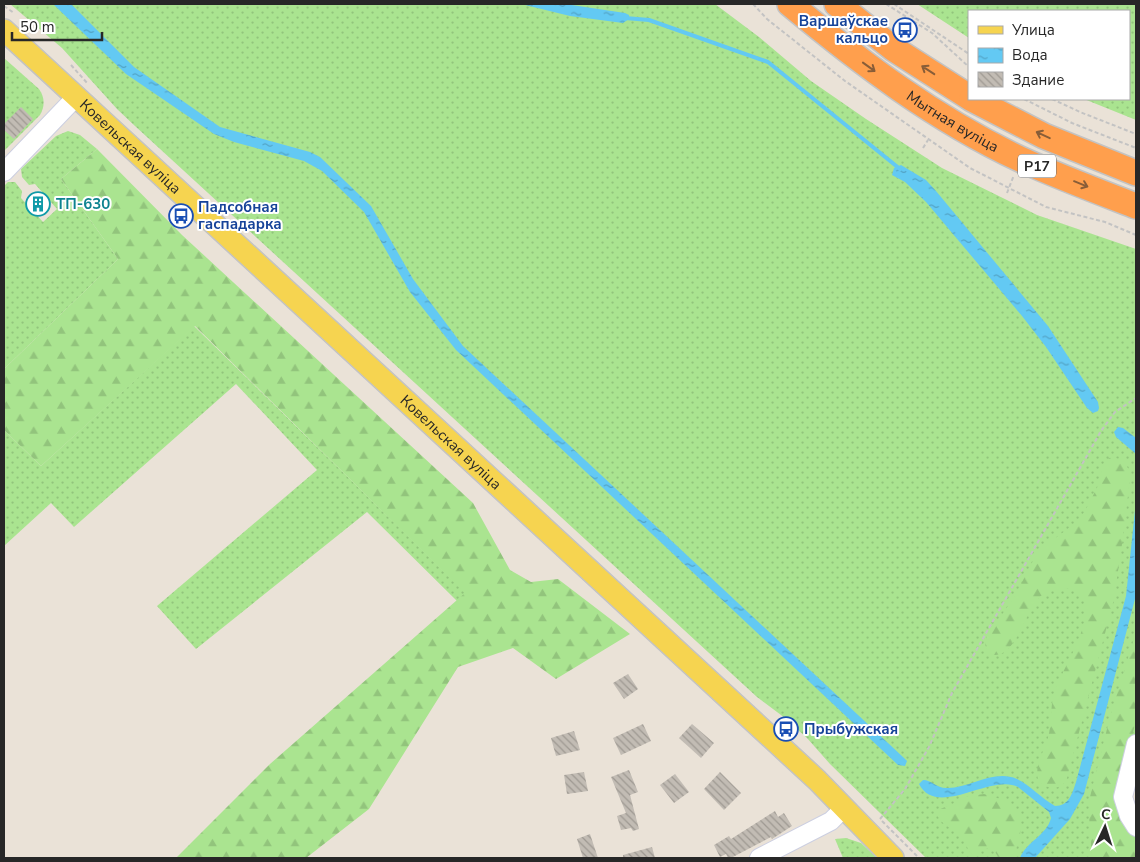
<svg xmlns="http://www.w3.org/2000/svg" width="1140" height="862" font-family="'Nunito Sans',sans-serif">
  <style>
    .grass { fill: url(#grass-dots) }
    .forest { fill: url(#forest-firs) }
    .water { fill: url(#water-ripples) }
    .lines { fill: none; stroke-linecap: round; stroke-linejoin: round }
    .stream { stroke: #63c9f3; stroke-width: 4 }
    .building { fill: url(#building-back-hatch) }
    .minor-casing { stroke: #cccfe1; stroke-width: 20 }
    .major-casing { stroke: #c3c3c3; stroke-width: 24 }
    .highway-casing { stroke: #c3c3c3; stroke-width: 28 }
    .path { stroke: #c3c3c3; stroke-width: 2; stroke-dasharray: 4 2.5; stroke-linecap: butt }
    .minor { stroke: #fff; stroke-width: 18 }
    .major { stroke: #f6d450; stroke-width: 21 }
    .highway { stroke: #ff9f4d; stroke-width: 25 }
    .oneway { stroke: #885d38 }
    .labels { text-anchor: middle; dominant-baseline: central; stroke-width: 4; stroke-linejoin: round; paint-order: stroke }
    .shield { fill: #fff; stroke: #686868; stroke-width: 1 }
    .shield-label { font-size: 14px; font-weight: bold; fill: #272727 }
    .transit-label { font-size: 15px; font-weight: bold; fill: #164399; stroke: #fff; text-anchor: start }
    .street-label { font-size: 15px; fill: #272727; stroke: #fff }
    .culture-label { font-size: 15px; font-weight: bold; fill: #0d838f; stroke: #fff; text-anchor: start }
  </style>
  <defs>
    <pattern id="grass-dots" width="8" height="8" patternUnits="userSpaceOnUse" patternTransform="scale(1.25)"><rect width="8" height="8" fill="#aae490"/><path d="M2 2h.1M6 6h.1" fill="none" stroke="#92c47c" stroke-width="1.8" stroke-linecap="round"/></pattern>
    <pattern id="forest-firs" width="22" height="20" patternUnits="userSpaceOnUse" patternTransform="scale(1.25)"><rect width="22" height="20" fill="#aae490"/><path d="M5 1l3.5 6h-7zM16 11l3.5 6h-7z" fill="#92c47c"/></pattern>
    <pattern id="water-ripples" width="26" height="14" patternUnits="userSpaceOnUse" patternTransform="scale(1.25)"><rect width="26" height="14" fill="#63c9f3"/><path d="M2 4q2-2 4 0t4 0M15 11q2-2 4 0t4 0" fill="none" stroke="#52a3c5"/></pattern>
    <pattern id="building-back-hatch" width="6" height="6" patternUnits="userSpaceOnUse" patternTransform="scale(1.25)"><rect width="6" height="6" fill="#c2bcb4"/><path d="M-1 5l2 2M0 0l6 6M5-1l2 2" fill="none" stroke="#9e9992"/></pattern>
  </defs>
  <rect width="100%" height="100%" fill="#eae2d7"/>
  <g class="grass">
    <path d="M 10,4 L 715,4 L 759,37 L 811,81 L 866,119 L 942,168 L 1037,215 L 1136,249 L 1136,745 L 1123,797 L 1136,827 L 1136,858 L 926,858 L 830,764 L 807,738 L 781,715 L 757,697 L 135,126 L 117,109 L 62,48 Z"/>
    <path d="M 917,4 L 1136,4 L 1136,120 L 1084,99 L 1129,99 L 1129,11 L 969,11 L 969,38 Z"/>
    <path d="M 4,58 L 39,89 C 45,98 45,106 40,115 L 4,151 Z"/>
    <path d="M 68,131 L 80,135 L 97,149 L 61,179 L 118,259 L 4,369 L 4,186 L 8,182 L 15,182 L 22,191 L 21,198 L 43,222 L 57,209 L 35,184 L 29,185 L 22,177 L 21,169 L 56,136 Z"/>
    <path d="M 194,326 L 466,593 L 457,601 L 367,512 L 196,649 L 157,606 L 317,470 L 236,384 L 74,527 L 51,503 L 4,546 L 4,430 L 41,466 Z"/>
    <path d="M 846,838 L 861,843 L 877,858 L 843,858 L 835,839 Z"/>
  </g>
  <g class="forest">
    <path d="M 97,149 L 182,235 L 473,503 L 510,570 L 531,582 L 558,579 L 630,634 L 556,679 L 513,648 L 458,667 L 369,809 L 306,858 L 176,858 L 270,764 L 465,593 L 195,326 L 41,466 L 4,430 L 4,369 L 118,259 L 61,179 Z"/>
    <path d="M 1111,457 L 1123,460 L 1129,470 L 1130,479 L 1121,552 L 1113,603 L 1067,778 C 1061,791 1049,790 1039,782 C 1033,767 1044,752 1048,738 C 1052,723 1050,708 1054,693 C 1061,670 1100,616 1080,594 C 1075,589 1068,588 1062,589 C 1053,590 1044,592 1038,599 C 1024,613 1015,662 990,654 C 984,648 985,644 987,636 L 1015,596 L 1038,551 L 1077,522 L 1085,511 L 1097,488 L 1103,465 L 1106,460 Z"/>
    <path d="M 1136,632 L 1136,721 L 1118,788 L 1117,802 L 1120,817 L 1125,829 L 1136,845 L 1136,858 L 1091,858 C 1092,839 1088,820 1089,801 L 1110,717 Z"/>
    <path d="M 984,794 C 1011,802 1027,806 1019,839 C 1017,846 1015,851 1014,858 L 999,858 L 995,852 L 986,848 L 973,855 C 964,847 969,845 964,838 C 956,829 943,827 937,815 L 938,810 L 957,802 L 963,797 Z"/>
  </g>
  <g class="water">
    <path d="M 53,4 L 71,4 L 134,67 L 220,127 L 310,152 L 320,157 L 371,206 L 413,279 L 463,346 L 903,757 L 907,761 L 905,766 L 898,765 L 456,350 L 410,292 L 364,212 L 322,171 L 304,161 L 234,142 L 214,134 L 126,74 Z"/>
    <path d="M 521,4 L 565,4 L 625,13 L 629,15 L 629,19 L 623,23 L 570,16 Z"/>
    <path d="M 901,165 L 926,180 L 936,191 L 1048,326 L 1098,402 L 1099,408 L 1098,411 L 1093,413 L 1087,408 L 1046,347 L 1022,316 L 926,202 L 905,182 L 892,175 L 894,168 Z"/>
    <path d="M 1118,427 L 1123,428 L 1136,438 L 1136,454 L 1116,437 L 1114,432 Z"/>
    <path d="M 1136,501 L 1136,595 L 1084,794 L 1070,819 L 1035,858 L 1020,858 C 1026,842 1047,835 1051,818 L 1049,812 L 1018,787 C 991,773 937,819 919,784 L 923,780 C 932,780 937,789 948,788 C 970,788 994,769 1017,779 C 1031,786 1041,798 1055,806 C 1069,806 1072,794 1076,782 L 1126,596 Z"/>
  </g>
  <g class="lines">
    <path class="stream" d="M 625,18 L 649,20 L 768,62 L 900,169"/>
  </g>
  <g class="building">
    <path d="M 21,107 L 33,119 L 14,139 L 4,130 L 4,124 Z"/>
    <path d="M 628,674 L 638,689 L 624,699 L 613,683 Z"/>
    <path d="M 643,724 L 651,741 L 621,755 L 613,738 Z"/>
    <path d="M 692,724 L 714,743 L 701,758 L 679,738 Z"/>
    <path d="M 574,731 L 580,750 L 556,756 L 551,738 Z"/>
    <path d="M 629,770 L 638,792 L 630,795 L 639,829 L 633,831 L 631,828 L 621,830 L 617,816 L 626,813 L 611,777 Z"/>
    <path d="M 584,772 L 588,791 L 567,794 L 564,775 Z"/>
    <path d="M 720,772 L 741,793 L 724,810 L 704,789 Z"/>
    <path d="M 675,774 L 689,792 L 674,803 L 660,785 Z"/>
    <path d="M 775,811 L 778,817 L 784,813 L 792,826 L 772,839 L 771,837 L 731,858 L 728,858 L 726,854 L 720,857 L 714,845 L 729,836 L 731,839 Z"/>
    <path d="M 590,834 L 598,858 L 583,858 L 577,839 Z"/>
    <path d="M 652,847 L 655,858 L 623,858 L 623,855 Z"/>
  </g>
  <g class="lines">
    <g class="minor-casing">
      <g id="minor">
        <path d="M 4,172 L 76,97"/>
        <path d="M 1136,744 L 1123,797 L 1129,816 L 1136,827"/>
        <path d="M 759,858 L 831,821 L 844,808"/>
      </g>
    </g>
    <g class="major-casing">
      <g id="major">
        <path id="s1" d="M 4,30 L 817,780 L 893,858"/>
      </g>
    </g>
    <g class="highway-casing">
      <g id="highway">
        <path id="s2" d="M 790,4 C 861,63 935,119 1020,159 C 1057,176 1097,191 1136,206"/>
        <path d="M 837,4 L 894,49 L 969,97"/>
        <path d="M 972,99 L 1044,136 L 1136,173"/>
      </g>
    </g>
    <g class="path">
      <path d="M 753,4 L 767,19 L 845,81 L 970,168 L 1046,207 L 1105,222 L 1136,235"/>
      <path d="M 886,4 L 932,33 L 969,67"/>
      <path d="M 894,4 L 969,54"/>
      <path d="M 4,6 L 14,13"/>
      <path d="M 903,34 L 913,17"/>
      <path d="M 71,65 L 88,84"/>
      <path d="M 1024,99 L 1072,123 L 1136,148"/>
      <path d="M 1052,99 L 1080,112 L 1136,134"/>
      <path d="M 923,148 L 928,140"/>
      <path d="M 1007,193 L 1014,175"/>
      <path d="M 880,819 L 905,789 L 929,747 L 952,693 L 1101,431 L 1115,412 L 1136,398"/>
      <path d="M 882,821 L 919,858"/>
    </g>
    <use href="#minor" class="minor"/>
    <use href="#major" class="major"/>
    <use href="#highway" class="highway"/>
  </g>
  <defs><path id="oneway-shaft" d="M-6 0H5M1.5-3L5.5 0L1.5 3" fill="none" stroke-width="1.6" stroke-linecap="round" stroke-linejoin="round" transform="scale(1.25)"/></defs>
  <g class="oneway">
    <use href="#oneway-shaft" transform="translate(869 67) rotate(36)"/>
    <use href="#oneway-shaft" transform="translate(928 70) rotate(-147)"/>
    <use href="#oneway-shaft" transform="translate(1043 135) rotate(-155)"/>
    <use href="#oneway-shaft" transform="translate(1081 184) rotate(22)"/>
  </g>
  <defs>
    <g id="bus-ring" transform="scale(1.25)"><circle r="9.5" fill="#fff" stroke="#1a4fb4" stroke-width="1.5"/><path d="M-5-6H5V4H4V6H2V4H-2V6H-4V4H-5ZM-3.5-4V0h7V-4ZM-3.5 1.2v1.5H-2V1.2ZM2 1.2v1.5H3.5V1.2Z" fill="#1a4fb4"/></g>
    <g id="building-ring" transform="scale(1.25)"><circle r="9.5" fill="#fff" stroke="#0f9aa8" stroke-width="1.5"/><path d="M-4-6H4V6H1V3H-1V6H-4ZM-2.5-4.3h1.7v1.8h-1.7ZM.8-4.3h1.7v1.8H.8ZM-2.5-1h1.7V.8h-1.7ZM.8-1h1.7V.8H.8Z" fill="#0f9aa8"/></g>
  </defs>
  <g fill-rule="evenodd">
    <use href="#bus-ring" x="905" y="30"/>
    <use href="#building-ring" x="38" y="204"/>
    <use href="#bus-ring" x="181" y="216"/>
    <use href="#bus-ring" x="786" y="729"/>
  </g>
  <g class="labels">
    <rect class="shield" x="1018" y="154.5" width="38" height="23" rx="4"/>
    <g class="shield-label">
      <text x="1037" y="166">Р17</text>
    </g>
    <g class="transit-label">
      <text x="888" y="21" text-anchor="end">Варшаўскае<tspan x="888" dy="17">кальцо</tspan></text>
      <text x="198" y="207">Падсобная<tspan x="198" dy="17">гаспадарка</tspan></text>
      <text x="804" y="729">Прыбужская</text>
    </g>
    <g class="street-label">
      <text stroke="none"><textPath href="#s2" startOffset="201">Мытная вуліца</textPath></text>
      <text stroke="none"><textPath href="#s1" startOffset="172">Ковельская вуліца</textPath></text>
      <text stroke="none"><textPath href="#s1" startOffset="608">Ковельская вуліца</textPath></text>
    </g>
    <g class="culture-label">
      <text x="56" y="204">ТП-630</text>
    </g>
  </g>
  <rect width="1140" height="862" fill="none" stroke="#272727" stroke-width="10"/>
  <rect x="968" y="10" width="162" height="90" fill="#ffffff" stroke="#a9a9a9"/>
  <rect x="978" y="26" width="25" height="8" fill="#f6d450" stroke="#a9a9a9"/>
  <text x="1012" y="35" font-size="15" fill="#272727">Улица</text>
  <rect x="978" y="48" width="25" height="15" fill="url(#water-ripples)" stroke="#a9a9a9"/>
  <text x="1012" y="60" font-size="15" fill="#272727">Вода</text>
  <rect x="978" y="72" width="25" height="15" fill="url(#building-back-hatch)" stroke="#a9a9a9"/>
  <text x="1012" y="85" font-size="15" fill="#272727">Здание</text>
  <g transform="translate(1105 827) rotate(4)" stroke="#ffffff" stroke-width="4" paint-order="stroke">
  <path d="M0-4L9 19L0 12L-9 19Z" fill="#272727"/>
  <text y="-8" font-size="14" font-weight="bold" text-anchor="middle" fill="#272727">С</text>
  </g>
  <path d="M12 32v8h90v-8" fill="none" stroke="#272727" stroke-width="2.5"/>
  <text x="20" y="32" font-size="15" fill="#272727" stroke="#ffffff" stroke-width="4" paint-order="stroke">50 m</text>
</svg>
